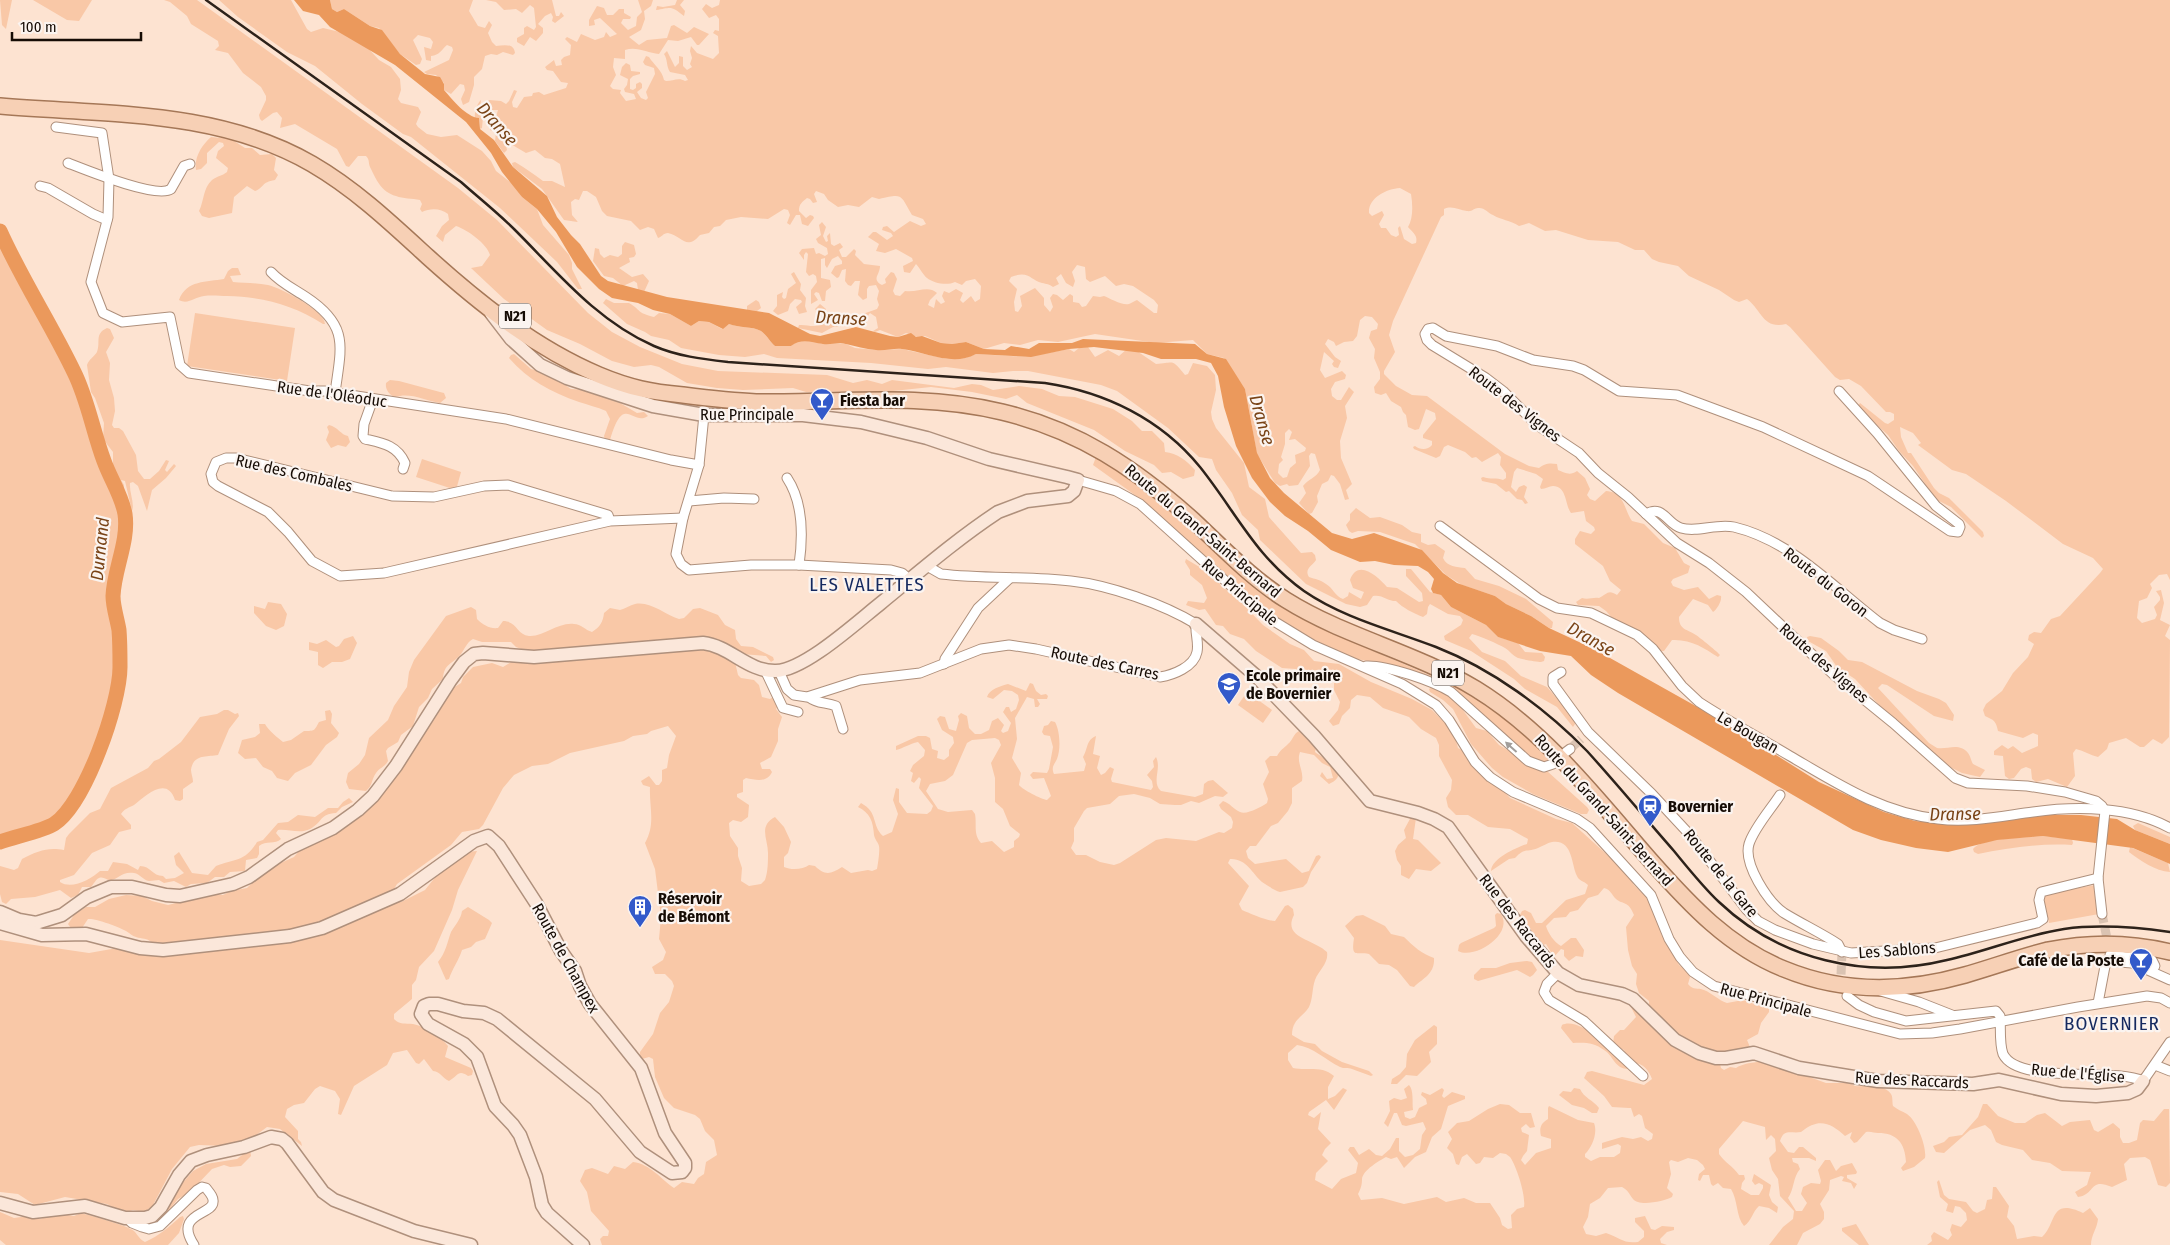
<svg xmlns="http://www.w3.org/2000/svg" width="2170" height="1245" font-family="'Fira Sans Condensed',sans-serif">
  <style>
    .green { fill: #f9c8a7; fill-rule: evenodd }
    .water { fill: #eb995c }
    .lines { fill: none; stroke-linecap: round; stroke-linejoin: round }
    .river { stroke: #eb995c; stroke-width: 15 }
    .street-tunnel { stroke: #dac3b2; stroke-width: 9; stroke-dasharray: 9 4.5; stroke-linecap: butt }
    .street-casing { stroke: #af907c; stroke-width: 11 }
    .secondary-casing { stroke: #af907c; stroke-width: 15 }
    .primary-casing { stroke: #a57757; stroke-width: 18 }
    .street { stroke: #fff; stroke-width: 9 }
    .secondary { stroke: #fbe7da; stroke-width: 12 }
    .primary { stroke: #f7d0b5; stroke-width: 15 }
    .rail { stroke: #2d221a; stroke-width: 2.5 }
    .oneway { fill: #a29e9b }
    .labels { text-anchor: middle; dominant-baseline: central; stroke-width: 4.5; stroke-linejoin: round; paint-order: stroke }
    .shield { fill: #fbf4f0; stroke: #5b524c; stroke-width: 1 }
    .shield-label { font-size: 15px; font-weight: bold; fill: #160c05 }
    .street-label { font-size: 16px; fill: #160c05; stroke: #fbf4f0 }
    .poi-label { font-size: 16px; font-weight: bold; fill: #160c05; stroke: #fbf4f0; text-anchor: start }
    .water-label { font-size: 18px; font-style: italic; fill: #794316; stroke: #fbf4f0 }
    .quarter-label { font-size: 19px; letter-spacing: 1px; fill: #15295f; stroke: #fbf4f0 }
  </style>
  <rect width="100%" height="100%" fill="#fde3d1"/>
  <g class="green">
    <path d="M 0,0 L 12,0 L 6,29 L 2,25 Z"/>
    <path d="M 33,0 L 92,0 L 79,21 L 67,20 Z"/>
    <path d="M 164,0 L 197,0 L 458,188 L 497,220 L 588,313 L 612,332 L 640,347 L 682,364 L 718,371 L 827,375 L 853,383 L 867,380 L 882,384 L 892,380 L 954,388 L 972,384 L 981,385 L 993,390 L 1019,386 L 1042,389 L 1059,396 L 1075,397 L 1113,409 L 1132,421 L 1142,431 L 1152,431 L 1164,443 L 1165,452 C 1177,453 1187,461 1195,470 L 1194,476 L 1183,479 L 1171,472 L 1162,473 L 1154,465 L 1125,451 L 1094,430 L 1027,403 L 1017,395 L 1006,399 L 972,392 L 931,387 L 893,391 L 806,392 L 793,388 L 743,390 L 717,388 L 687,383 L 659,367 L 651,365 L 634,367 L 612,361 L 580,344 L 547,330 L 504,299 L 471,268 L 482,266 L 490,255 C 487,244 468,230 456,226 L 445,235 L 443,242 L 436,236 L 442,226 L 449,220 L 448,214 C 441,208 430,208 422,212 L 420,209 L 422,204 L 420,200 C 412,198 403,199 396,196 C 381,192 376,179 370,167 C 368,162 370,160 366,156 L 358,156 L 349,167 L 346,166 L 337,149 L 295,124 L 280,128 L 282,118 L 277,112 L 273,113 L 262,121 L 260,119 L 259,115 L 266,100 L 266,96 L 261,87 L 243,73 L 228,53 L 215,50 L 219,46 L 218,41 L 191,24 L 187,16 L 170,2 Z"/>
    <path d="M 219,0 L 291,0 L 307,29 L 311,32 L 323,28 L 340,32 L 367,47 L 379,60 L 391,67 L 400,79 L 401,90 L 398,99 L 401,103 L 418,107 L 421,112 L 416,124 L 418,127 L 427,134 L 441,137 L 457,135 L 482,151 L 491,161 L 496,171 L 514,185 L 522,197 L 537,209 L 543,225 L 569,255 L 572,263 L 572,269 L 582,289 L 578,289 L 557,262 L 500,208 L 411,137 L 403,134 L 362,104 L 315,66 L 287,52 L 238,17 Z"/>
    <path d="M 330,0 L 473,0 L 469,11 L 478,26 L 485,28 L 489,21 L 492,25 L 488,33 L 492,42 L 496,46 C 504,45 514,43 515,53 L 513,55 L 503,52 L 497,55 L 491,54 L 485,56 L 482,69 L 474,77 L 474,85 L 469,102 L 463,105 L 461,99 L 465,90 L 464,85 L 460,84 L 451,94 L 444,90 L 444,83 L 436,75 L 427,74 L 424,72 L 449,60 L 453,50 L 452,47 L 447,45 C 441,50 440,55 431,56 L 431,61 L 426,60 L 424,47 L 431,49 L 433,42 L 430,38 L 418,35 L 413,40 L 422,59 L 420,64 L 416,65 L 400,54 L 379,28 L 370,26 L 344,9 L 337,12 L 332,9 Z"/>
    <path d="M 486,0 L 552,0 L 556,16 L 559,16 L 561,12 L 564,16 L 555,23 L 552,21 L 553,17 L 551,13 L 545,16 L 538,24 L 543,28 L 543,33 L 536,41 L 530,37 L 524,46 L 517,42 L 517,38 L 524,34 L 524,28 L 527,26 L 534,30 L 536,27 L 534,8 L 530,5 L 522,13 L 516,9 L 504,10 L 496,2 Z"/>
    <path d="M 638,0 L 653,0 L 651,6 L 644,11 L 645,19 L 641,30 L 629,37 L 639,45 L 647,40 L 667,38 L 671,26 L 674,25 L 687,33 L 694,27 L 709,34 L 699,45 L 697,45 L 691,37 L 678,41 L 668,40 L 659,54 C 647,53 637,46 625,50 L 625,59 L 614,58 L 613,67 L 616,75 L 610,86 L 613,89 L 621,90 L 620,93 L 626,101 L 636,99 L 634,94 L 625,92 L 624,89 L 627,85 L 628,79 L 620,75 L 622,67 L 626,63 L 630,65 L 631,71 L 640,72 L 640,74 L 633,76 L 630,79 L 630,89 L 633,90 L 636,88 L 636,84 L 640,82 L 642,84 L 642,88 L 637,92 L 641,98 L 646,100 L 648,98 L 646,92 L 655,74 L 654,68 L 645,65 L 643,62 L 646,56 L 649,57 C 654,65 662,70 664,80 L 666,81 C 673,81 679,77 685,81 L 688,80 L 685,75 L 670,72 C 666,66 668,60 664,54 L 667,51 L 675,67 L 679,63 L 679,56 L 683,57 L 683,66 L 687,70 L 692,67 L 690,64 L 692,58 L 690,51 L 691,46 L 697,53 L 713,59 L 719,53 L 718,36 L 713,33 L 715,30 L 719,31 L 719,19 L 716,15 L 709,18 L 702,9 L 706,4 L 712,8 L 719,5 L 720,0 L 2170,0 L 2170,580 L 2167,574 L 2159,575 L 2150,584 L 2152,588 L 2147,598 L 2139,601 L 2137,618 L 2142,623 L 2155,619 L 2157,615 L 2154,607 L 2160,600 L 2160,597 L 2156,591 L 2161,590 L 2164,603 L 2160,620 L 2170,625 L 2165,636 L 2170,640 L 2169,737 L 2162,744 L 2153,739 L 2144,747 L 2140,747 L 2126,738 L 2109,743 L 2107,749 L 2098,757 C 2090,755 2084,751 2076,749 L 2073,753 L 2075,776 L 2067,787 L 2048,779 L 2036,782 L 2032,779 L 2031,769 L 2026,767 L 2021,769 L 2014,778 L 2009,779 L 2005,776 L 2003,756 L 1994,755 L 1994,751 L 2002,745 L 2008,749 L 2013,746 L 2022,753 L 2038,746 L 2038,735 L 2033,733 L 2023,738 L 1998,731 C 1996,721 1994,720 1985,716 L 1983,710 L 1986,704 L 2002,691 L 2013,673 L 2028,657 L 2034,644 L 2028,640 L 2029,635 L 2034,632 L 2041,633 L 2051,619 L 2060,616 L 2100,573 L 2103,569 L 2093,558 L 2063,544 L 2006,501 L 1966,474 L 1952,470 L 1918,445 L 1921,443 L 1913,433 L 1900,427 L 1901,437 L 1908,453 L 1911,453 L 1934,488 L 1939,493 L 1949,498 L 1983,532 L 1984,536 L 1982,538 L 1951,507 L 1939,501 L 1932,494 L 1913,466 L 1899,451 L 1888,435 L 1857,407 L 1860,403 L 1885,423 L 1888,424 L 1894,420 L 1894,414 L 1890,412 L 1886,412 L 1861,386 L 1849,379 L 1840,380 L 1835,377 L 1790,327 L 1786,324 C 1763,330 1761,309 1747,299 L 1739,302 L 1734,300 L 1719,290 L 1689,276 L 1678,266 L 1659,262 L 1652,259 L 1644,250 L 1635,250 L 1618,242 L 1588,240 L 1556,230 L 1545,231 L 1529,223 L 1519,226 C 1510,220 1501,220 1493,215 C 1488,213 1484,207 1478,208 C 1474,208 1472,212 1467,211 C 1459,210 1452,205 1444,209 L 1444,215 L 1441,217 L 1393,321 L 1389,335 L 1395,352 L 1384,371 L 1384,374 L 1396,386 L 1412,395 L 1427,396 L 1505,454 L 1529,466 L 1539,468 C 1546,463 1549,463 1557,464 L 1558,470 C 1565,473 1570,476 1577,471 L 1585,478 L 1590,489 L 1587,495 L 1590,499 L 1595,501 L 1606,491 C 1625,492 1624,510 1632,521 L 1644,524 L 1663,543 L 1675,548 L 1684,563 L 1690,566 L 1688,573 L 1673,579 L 1671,582 L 1673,586 L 1684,590 L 1698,587 L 1709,599 L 1717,595 L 1721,596 C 1722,601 1717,609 1713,612 L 1708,605 L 1693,599 L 1679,617 C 1679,630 1687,629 1696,635 C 1699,637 1719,653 1720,655 L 1718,657 C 1704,648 1691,639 1672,640 L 1664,651 L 1661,651 L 1653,644 L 1614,620 L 1606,611 L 1599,606 L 1578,605 L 1576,602 L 1582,598 C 1588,600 1593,597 1599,598 C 1607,594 1608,589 1617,595 L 1621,590 L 1610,581 L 1603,566 L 1575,544 L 1575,539 L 1580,531 L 1591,534 L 1595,530 L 1594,527 L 1586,521 L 1584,511 L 1571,513 C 1565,505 1567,486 1553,486 C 1549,486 1546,489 1541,489 L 1540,487 L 1543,479 L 1536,474 L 1517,468 L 1514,472 L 1511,487 L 1516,492 L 1519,487 L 1524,485 L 1527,487 L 1524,497 L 1528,503 L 1525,504 L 1522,500 L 1517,499 L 1509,491 L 1506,492 L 1496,484 L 1482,481 L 1481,478 L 1483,477 C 1490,480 1497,477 1503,480 L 1506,478 L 1506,473 L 1500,465 L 1501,457 L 1498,453 L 1482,462 L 1476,457 L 1472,458 L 1465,452 L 1448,445 L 1444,447 L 1440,456 L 1436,458 L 1414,449 L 1413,447 L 1415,446 C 1420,450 1428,450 1432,445 L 1432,441 L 1423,438 L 1423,435 L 1436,419 L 1435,413 L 1426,409 L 1419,429 L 1415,430 L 1408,427 L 1406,415 L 1403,412 L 1401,407 L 1391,401 L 1386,393 L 1381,395 L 1375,393 L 1374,387 L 1380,379 L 1380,372 L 1374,358 L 1375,349 L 1369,338 L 1371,331 L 1377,329 L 1378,324 L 1372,317 L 1365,316 L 1360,320 L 1357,336 L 1353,341 L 1344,342 L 1336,346 L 1334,342 L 1328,339 L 1325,344 L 1335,357 L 1341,361 L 1338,368 L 1334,367 L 1332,364 L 1334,361 L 1324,352 L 1320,370 L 1325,378 L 1342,371 L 1346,375 L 1345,379 L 1335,382 L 1331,389 L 1332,396 L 1337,400 L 1341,400 L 1349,387 L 1354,392 L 1345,406 L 1347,418 L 1340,441 L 1341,458 L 1352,484 L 1346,490 L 1349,499 L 1345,500 L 1340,484 L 1334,476 L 1331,475 L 1328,481 L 1322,484 L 1317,496 L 1318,502 L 1312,513 L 1309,514 L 1299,503 L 1306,493 L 1303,486 C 1308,479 1316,478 1320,470 L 1315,454 L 1311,453 L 1309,456 L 1310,466 L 1298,485 L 1289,486 L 1287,484 L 1280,486 L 1275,483 L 1257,454 L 1245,389 L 1224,358 L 1207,354 L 1193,340 L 1156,343 L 1095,334 L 1058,342 L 1038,340 L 1020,345 L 1004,343 L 984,349 L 966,342 L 952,344 L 941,343 L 925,336 L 917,337 L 906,333 L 898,337 L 880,330 L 875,332 L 873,331 L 878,328 L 876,317 L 870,313 L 867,317 L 867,325 L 863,327 L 851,325 L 833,327 L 822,333 L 798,328 L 799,325 C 808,324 817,330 824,321 L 815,309 L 820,304 L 826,309 L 826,319 L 830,324 L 845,321 L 847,319 L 842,316 L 842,314 L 857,316 L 877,309 L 879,305 L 877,299 L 879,291 L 876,285 L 869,286 L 867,289 L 867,298 L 863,300 L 858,295 L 860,281 L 855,281 L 851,286 L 848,285 L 845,281 L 846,269 L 842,270 L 839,277 L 837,278 L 831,273 L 835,266 L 842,264 L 842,261 L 838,256 L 832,259 L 827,268 L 825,265 L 825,258 L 821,259 L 821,278 L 830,280 L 831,287 L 826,291 L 825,301 L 822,301 L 819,293 L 816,292 L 814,294 L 818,300 L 811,304 L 811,290 L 817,282 L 816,276 L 813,274 L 809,276 L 806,272 L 808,254 L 806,252 L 804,255 L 804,260 L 799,253 L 802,249 L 814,248 L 816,254 L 819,253 L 825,256 L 828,254 L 827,248 L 818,243 L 816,239 L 821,235 L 819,225 L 822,222 L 826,227 L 823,236 L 826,242 L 828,241 L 827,236 L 830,233 L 831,244 L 834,246 L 840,243 L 843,247 L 839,250 L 842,257 L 846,257 L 854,249 L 856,251 L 855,255 L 864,264 L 880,266 C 880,275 871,279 882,285 L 886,283 L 885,279 L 891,272 L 894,273 L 897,279 L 893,291 L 895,295 L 900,296 L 905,291 C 917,293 928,285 937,293 L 930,300 L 928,305 L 934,308 L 936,299 L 941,304 L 945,302 L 942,296 L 944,291 L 949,293 L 956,289 L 963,293 L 960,300 L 963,303 L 971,296 L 975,302 L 980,299 L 981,286 L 975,279 L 966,281 L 962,285 L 955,282 C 947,286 933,283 927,278 C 923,275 920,268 916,264 L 910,273 L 904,272 L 903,266 L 913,261 L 912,258 L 896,249 L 885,253 L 876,251 L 879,244 L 868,237 L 873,232 L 876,232 L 887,240 L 893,236 L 891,233 L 882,230 L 883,227 L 887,226 L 894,232 L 910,221 L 921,226 L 926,224 L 923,219 L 912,215 C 900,195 904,193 879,199 L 872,197 L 859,207 L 848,205 L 838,207 L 828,200 L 824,194 L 816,191 L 814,194 L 817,202 L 813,203 L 810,199 L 807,198 C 802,202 799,204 799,211 L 806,218 L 810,215 L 813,216 L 814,218 L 808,226 L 802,224 L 800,215 L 796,215 L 790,225 L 787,223 L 790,215 L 788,210 L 784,209 L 768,219 L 741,217 L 726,220 L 720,226 L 714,227 L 709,233 L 700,235 C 686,251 682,236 668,233 C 663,233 662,237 658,238 L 654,229 L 648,227 L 640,230 L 631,221 L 607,216 L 602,211 L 596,197 L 587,191 L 583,191 L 579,200 L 575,199 L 571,202 L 572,215 L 578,222 L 564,220 L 542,189 L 513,167 L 512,163 L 515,162 C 525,168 534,174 543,181 L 552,181 L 565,187 L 560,164 L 552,159 L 545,158 L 535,150 L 526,153 L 509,143 L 506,145 L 507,150 L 504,153 L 495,141 L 496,133 L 490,130 L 494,124 L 498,110 L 492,110 L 491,113 L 493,117 L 491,120 L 486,114 L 483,117 L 482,128 L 480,129 L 479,118 L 475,118 C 474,114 477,103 481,100 L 480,110 L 482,111 L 489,100 L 501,101 L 506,104 L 509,101 L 514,90 L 517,91 L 512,102 L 513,107 L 517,108 L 524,97 L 532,96 L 533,93 L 539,92 L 544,95 L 566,88 L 568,83 L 561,82 L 553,71 L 547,70 L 545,67 L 554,60 L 556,66 L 562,65 L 561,60 L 564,57 L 570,55 L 571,45 L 565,39 L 567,37 L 577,42 L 581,34 L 595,40 L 604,37 L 606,32 L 610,37 L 617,34 L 600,18 L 594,20 L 595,25 L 589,26 L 589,20 L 597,6 L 604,8 L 607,15 L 613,15 L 619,9 L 624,9 L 624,13 L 631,17 L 630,19 L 623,19 L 621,23 L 628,30 L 636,26 L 637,17 L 642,12 ZM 1400,188 L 1411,194 C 1413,206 1413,219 1408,227 C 1413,233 1418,235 1416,243 L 1412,244 L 1404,239 L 1400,226 L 1398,228 L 1399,235 L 1396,237 L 1391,235 L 1386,228 L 1381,228 L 1379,224 L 1384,215 L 1382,211 L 1372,216 L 1369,213 C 1368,198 1386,189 1400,188 ZM 1077,265 L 1085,267 L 1086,279 L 1090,282 L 1105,276 L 1116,286 L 1124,284 L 1133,286 L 1154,300 L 1158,305 L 1157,313 L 1154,313 L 1137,300 C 1134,301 1132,303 1129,304 C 1123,306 1109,298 1104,296 L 1100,297 L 1093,296 L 1086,306 L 1082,307 L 1079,303 L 1073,302 L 1073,296 L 1070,294 L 1063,300 L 1057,295 L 1053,294 L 1050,298 L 1053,307 L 1050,312 L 1044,305 L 1044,298 L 1035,288 L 1020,296 L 1022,306 L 1018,312 L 1015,311 L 1014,302 L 1017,289 L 1009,281 L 1011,277 C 1029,270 1030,280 1042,283 C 1047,284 1049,284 1053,287 L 1059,284 L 1056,278 L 1061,274 L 1066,283 L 1073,287 L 1075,281 L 1072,272 ZM 1289,429 L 1292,432 L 1289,440 L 1295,439 L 1306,448 L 1305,451 L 1295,455 L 1296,463 L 1290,468 L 1287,477 L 1283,478 L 1278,473 L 1279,464 L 1283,460 L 1281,457 L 1285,444 L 1285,433 Z"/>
    <path d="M 677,0 L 684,0 L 680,5 L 685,11 L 684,16 C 671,6 673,7 656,10 L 657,6 L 663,7 L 675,5 Z"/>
    <path d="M 211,137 L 231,139 L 245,148 L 252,148 L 260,155 L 272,154 L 276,158 L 274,170 L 278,175 L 275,180 C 261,182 264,188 255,191 L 247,186 L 234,197 L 232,213 L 209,218 L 202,216 L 199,211 C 204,201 203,188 212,180 C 217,176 222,176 227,172 L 228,168 L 216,158 L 218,151 L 224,146 L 223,143 L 219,142 L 207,153 L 207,163 L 201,169 L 196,170 C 194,157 202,145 211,137 Z"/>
    <path d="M 0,224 L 10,242 L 15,267 L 84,376 L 98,438 L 113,466 L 113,452 L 103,439 L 104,423 L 95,398 L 91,392 L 87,365 C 89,359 94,357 97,352 C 101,342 94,334 107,328 L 110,329 L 114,338 L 106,352 L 110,363 L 109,380 L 114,398 L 115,411 L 112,425 L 114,428 L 119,428 L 123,431 L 136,455 L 138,471 L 144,479 L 150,479 L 159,471 L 166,460 L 169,461 L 165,470 L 167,472 L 174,464 L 176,466 L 166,478 L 152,490 L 147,511 L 138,486 L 133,482 L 130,483 C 129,493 135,503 132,511 L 125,481 L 121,480 L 124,485 L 116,596 L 125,671 L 77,804 L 44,829 L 0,845 Z"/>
    <path d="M 625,242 L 634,245 L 636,254 L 634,257 L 629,258 L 630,262 L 619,268 L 632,277 L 643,274 L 649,281 L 644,292 L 638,290 L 637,283 L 634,281 L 623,286 L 613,278 L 604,276 L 593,261 L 595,248 L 599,249 L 600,254 L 604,258 L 610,255 L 618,257 L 622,254 L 622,246 Z"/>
    <path d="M 232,268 L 238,268 L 241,275 L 230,276 L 233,282 C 244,283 257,283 268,285 C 281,288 325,311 325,324 L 323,324 C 293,305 263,297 227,296 C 220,296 212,295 204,296 C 195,297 188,305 179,300 C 186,280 207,282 224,279 L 228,271 Z"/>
    <path d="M 794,272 L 801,284 L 800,290 L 806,298 L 805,306 L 807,312 L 799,314 L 796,307 L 802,302 L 801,300 L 795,299 L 790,304 L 788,311 L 778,315 L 773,311 L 777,306 L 777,295 L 783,292 L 782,297 L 784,299 L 786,298 L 788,289 L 796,283 L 791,274 Z"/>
    <path d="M 606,299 L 614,303 L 629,303 C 641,310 637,313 654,317 L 659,313 L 670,314 L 691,326 L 699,321 L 709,322 L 722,329 L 729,324 C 739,328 752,326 761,331 C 767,335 770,342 775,346 L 791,346 L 796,341 L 812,341 L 822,344 L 846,344 L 855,348 L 877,350 L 902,349 L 947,359 L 965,358 L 976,354 L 1026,357 L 1069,349 L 1074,352 L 1079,348 L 1088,347 L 1095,357 L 1108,350 L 1119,356 L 1127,349 L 1134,349 L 1156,364 C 1175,363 1171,358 1185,375 L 1188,374 L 1193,363 L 1207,366 L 1215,375 L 1216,390 L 1211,412 L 1212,419 L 1216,428 L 1244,463 L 1249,487 L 1265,499 L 1269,517 L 1301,553 L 1312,552 L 1315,555 L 1316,560 C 1312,566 1304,569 1309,577 C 1315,579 1321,580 1326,584 C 1333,588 1335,596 1343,599 L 1348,596 L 1349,592 L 1361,599 L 1364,592 L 1353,588 L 1350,580 C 1358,558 1378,577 1387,587 L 1397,588 L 1419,602 L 1423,601 L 1422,593 L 1406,576 L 1406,569 L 1411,569 L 1430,592 L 1441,595 L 1451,607 L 1486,625 L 1498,637 L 1518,643 L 1525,652 L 1542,653 L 1545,657 L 1544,661 L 1541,662 C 1537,662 1521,659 1518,658 C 1513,656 1510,651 1505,648 C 1498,644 1480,636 1472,634 L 1469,638 L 1482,652 L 1505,661 L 1521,676 L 1547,687 L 1574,718 L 1575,724 L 1573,727 L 1557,707 L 1525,689 L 1514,679 L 1471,651 L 1445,640 L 1444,636 L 1461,625 L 1463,620 L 1460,616 L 1448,614 L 1430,604 L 1428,607 L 1427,614 L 1423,617 C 1413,613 1403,608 1396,601 C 1387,601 1382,594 1373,596 L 1367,605 L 1360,607 L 1346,604 L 1306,584 L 1260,540 L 1258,530 L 1242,515 L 1232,493 L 1216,470 L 1212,459 L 1199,457 L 1168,428 L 1117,391 L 1101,385 L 1028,371 L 1013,371 L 993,373 L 946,367 L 928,369 L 871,363 L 777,358 L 764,354 L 745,357 L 719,355 L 681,348 L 669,340 L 651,336 L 645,332 L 627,324 L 603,303 Z"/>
    <path d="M 756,300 L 759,302 L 761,308 L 757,311 L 747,310 L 747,306 Z"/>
    <path d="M 195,313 L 295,328 L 287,381 L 187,366 Z"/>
    <path d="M 514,354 L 531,369 L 547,373 L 571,389 L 591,390 L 600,396 L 620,403 L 637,413 L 644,412 L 648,416 C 632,427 624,392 610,440 L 605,440 L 604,436 L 610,419 L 606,411 C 597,407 588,405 579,402 C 551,392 528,380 509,358 L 511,355 Z"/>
    <path d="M 390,380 L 399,381 L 440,392 L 444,393 L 446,398 L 440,403 C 424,400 410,392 395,397 C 389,395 385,389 386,383 Z"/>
    <path d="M 329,425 C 338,427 341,435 348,436 L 350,442 L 346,447 L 338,445 L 331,448 L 326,440 L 329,432 L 327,427 Z"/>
    <path d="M 1096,457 L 1124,473 L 1170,509 L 1206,544 L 1355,643 L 1464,690 L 1492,708 L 1521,732 L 1552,761 L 1549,763 L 1534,762 L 1458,695 L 1372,662 L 1357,659 L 1319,643 L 1270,613 L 1240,589 L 1146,503 L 1093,465 Z"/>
    <path d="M 422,459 L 461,472 L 456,490 L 416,477 Z"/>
    <path d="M 1356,508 L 1370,518 L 1380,517 L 1402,525 L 1412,532 L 1421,534 L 1421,542 L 1428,545 L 1435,544 L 1445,551 L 1443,558 C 1447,567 1457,567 1465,568 L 1475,579 L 1499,586 L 1526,599 L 1553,622 L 1552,628 L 1549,628 L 1531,616 L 1506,604 L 1495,596 L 1462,585 L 1446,575 L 1415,544 L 1380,532 L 1358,531 L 1352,533 L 1349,531 L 1346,525 L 1350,520 L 1350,514 Z"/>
    <path d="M 1186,559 L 1213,575 L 1222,587 L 1232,593 L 1263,625 L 1290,644 L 1304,650 L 1314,661 L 1339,664 L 1371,682 L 1412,699 L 1432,710 L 1449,727 L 1455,736 L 1458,748 L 1464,751 L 1476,770 L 1488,778 L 1492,784 L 1500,787 L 1510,798 L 1556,819 L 1572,823 L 1624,870 L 1634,885 L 1649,900 L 1661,925 L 1661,934 L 1666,943 L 1670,947 L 1679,965 L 1688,972 L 1690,977 L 1688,984 C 1694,991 1697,987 1704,990 C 1712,993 1718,1000 1727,1003 L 1743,1000 L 1754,1004 L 1765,1003 L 1769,1006 L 1769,1012 L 1761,1023 L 1758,1034 L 1747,1040 L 1750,1047 L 1749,1049 L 1724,1058 L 1720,1064 L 1721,1068 L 1724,1070 L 1730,1067 L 1736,1068 C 1749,1060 1777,1059 1788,1072 L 1798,1073 L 1826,1083 L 1850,1083 L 1855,1086 C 1865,1087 1883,1083 1891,1094 C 1893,1097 1892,1102 1893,1106 C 1898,1110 1902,1111 1907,1114 C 1917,1121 1927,1147 1925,1158 L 1914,1167 L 1903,1171 L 1901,1168 L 1906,1162 C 1905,1143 1897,1133 1878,1133 C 1874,1133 1871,1131 1866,1132 L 1857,1142 L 1854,1143 L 1850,1138 L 1852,1132 L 1845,1136 C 1831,1123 1819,1117 1801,1132 C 1791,1134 1784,1128 1780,1141 L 1788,1152 L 1794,1153 L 1799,1147 L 1803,1147 L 1816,1158 L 1816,1161 L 1809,1158 L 1792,1158 L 1793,1162 L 1798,1164 L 1800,1169 C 1793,1177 1794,1190 1788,1198 L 1796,1211 L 1802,1211 L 1807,1203 L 1801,1194 L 1803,1187 L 1811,1183 L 1820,1184 L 1821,1181 L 1818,1170 L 1825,1160 L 1830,1160 L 1836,1171 L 1841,1166 L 1852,1163 L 1857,1172 L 1856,1174 L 1847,1175 L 1847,1178 L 1857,1184 L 1854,1189 L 1851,1183 L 1842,1181 L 1844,1177 L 1841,1176 L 1830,1180 L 1829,1190 L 1820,1204 L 1824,1212 L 1824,1219 L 1820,1224 L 1803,1233 L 1797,1245 L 1769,1245 L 1783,1227 L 1793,1219 L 1794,1211 L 1780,1196 L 1778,1179 L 1772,1170 L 1769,1158 L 1776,1151 L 1775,1139 L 1771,1135 L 1766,1140 L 1765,1127 L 1743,1121 L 1719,1149 L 1719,1154 C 1725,1163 1733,1166 1739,1175 L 1744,1175 L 1745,1179 L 1742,1183 L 1741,1189 L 1751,1195 L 1759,1195 L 1763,1188 L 1763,1185 L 1759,1183 L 1755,1185 L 1752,1181 L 1754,1174 L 1771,1185 L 1769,1195 L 1772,1202 L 1778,1207 L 1777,1213 L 1769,1208 L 1759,1206 C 1752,1212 1752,1221 1744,1226 C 1736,1217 1738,1200 1731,1189 L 1723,1188 L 1718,1183 L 1713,1186 L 1711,1184 L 1709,1175 L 1703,1175 L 1700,1181 L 1698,1180 L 1699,1174 L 1705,1169 L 1703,1165 L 1697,1160 L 1688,1158 L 1678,1162 L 1671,1160 L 1669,1162 L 1671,1174 L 1667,1188 L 1673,1194 L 1672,1197 C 1665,1201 1639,1207 1633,1199 C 1629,1194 1628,1190 1622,1187 L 1608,1188 L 1600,1198 L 1590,1204 L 1588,1217 L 1583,1227 L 1586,1234 L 1596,1236 L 1606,1233 C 1619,1237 1623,1244 1638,1242 L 1644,1237 L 1644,1231 L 1635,1222 L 1635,1218 L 1645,1216 L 1651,1229 L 1655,1230 L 1662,1226 L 1674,1227 L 1674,1230 L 1667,1232 L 1660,1239 L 1661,1243 L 1667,1245 L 602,1245 L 600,1239 L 603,1236 L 608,1236 L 609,1231 L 591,1211 L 587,1192 L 580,1181 L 585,1170 L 592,1168 L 608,1174 L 614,1166 L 625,1169 L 633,1162 C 650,1164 661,1179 674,1188 L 682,1182 L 694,1184 L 698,1178 L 704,1174 L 706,1162 L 717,1155 L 714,1140 L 705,1131 L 700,1119 L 695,1115 L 674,1108 L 664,1098 L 655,1077 L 653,1059 L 649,1057 L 642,1059 L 640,1057 L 640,1052 L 653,1034 L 660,1013 L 669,1002 L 674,986 L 672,981 L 665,974 L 655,974 L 652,967 L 663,960 L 666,952 L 659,939 L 661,917 L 655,869 L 645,843 C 656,824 649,807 650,787 L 643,785 L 641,781 L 649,776 L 656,785 L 659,785 L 662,781 L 662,770 L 667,768 L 669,755 L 676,736 L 668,726 L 651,731 L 647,734 L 633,736 L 624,741 L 570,753 L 548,764 L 532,766 L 514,775 L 503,788 L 483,825 L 479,829 L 462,832 L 451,845 L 397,884 L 394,889 L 397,901 L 401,902 L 425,890 L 437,875 L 467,852 L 477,851 L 458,890 L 452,910 L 434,951 L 419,967 L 416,980 L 412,985 L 412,999 L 394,1014 L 394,1019 C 400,1025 405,1023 413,1024 C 425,1026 441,1037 448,1046 L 445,1057 L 471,1068 L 473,1071 L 472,1075 L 468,1076 C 458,1069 458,1076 449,1081 C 442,1078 441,1072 433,1071 L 424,1059 L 419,1064 L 416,1063 L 407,1050 L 393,1053 L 387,1065 L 354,1086 L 341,1115 L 338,1114 L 340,1099 L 335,1091 L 320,1086 L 315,1089 L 304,1103 L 294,1105 L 287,1109 L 285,1117 L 298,1131 L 298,1139 L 301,1142 L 302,1146 L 280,1129 L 267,1127 L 255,1136 L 225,1146 L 199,1145 L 190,1147 L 172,1169 L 152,1207 L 144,1212 L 133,1210 L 124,1213 L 107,1204 L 65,1197 L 35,1205 L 18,1194 L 0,1192 L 0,940 L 89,953 L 151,942 C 147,938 142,939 136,937 C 132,936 130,933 126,931 C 119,927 95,918 88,919 L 82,928 L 71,928 L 68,924 L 74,915 L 86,907 L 95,907 L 109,899 L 126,895 L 142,896 L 152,901 L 168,905 L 212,894 L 223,895 L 231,891 L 247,888 L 255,880 L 276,865 L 294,857 L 300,850 L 350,824 L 365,812 L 391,783 L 399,768 L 434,720 L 453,688 L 461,683 L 463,677 L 473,667 L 492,663 L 503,667 L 511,662 L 518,662 L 521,649 L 516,647 L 511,642 L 482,642 L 473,639 C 466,643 465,649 461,654 C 452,665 444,663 443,679 L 432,689 L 428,698 L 419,707 L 413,726 L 401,735 L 398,742 L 388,748 L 386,751 L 388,761 C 385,767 379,768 376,773 C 371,780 373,785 366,791 L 349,789 L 346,782 L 348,773 L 359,764 L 365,755 L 369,738 L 388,720 L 394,706 L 407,687 L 409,672 L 414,660 L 446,616 L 471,607 L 476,610 L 477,619 C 483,625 490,629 498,628 L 503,621 C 517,621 517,635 529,636 C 544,637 558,622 574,624 C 581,624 585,630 592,632 C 600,627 603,622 604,613 L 610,608 L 620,610 C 625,609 630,605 635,604 C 651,601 665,615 679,619 L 684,618 L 693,609 L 700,608 L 718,615 L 725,625 L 735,630 L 736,639 L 741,646 L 753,647 L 773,657 L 774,660 L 771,662 L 766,656 L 741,654 L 735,662 L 738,675 L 741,678 L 754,680 L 759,685 L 762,697 L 770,699 L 779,693 L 783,696 L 783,700 L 776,709 L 782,717 L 778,729 L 778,741 L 771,757 L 760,763 L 762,769 L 770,769 L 772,772 C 767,783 756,780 746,778 L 743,780 L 743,792 L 737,794 L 737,797 L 749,805 L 748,817 L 741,822 L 733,820 L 729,823 L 730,836 L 738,848 L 738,856 L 742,868 L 741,881 L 749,886 L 761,884 L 765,880 C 768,872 768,861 768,853 C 768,839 758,826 775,817 L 784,827 L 791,842 L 788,853 L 784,857 L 784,867 C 790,870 803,870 809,865 L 815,866 C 825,876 831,874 842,867 L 851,873 L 868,870 L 872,871 L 877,869 C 878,864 880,850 879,846 C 878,842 875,840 874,835 C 873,821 870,813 858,807 L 861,803 C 879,813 871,825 883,836 L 892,832 L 898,814 L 893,800 L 896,788 L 899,789 L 899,802 L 907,813 L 927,814 L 931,811 L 933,806 L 919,788 L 921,779 L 919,777 L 914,783 L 911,781 L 913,773 L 910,771 L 913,765 L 924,756 L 925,750 L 918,742 C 909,744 904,748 896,750 L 896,746 L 918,736 L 926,736 L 930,738 L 932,749 L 938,751 L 937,758 L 944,760 L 949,756 L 949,750 L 954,743 L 953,737 L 942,730 L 937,719 L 940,716 L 945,717 L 949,729 L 956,731 L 959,720 L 958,716 L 961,713 L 967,716 L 969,728 L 975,734 L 981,734 L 989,730 L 992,721 L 998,718 L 1004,725 L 1001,731 L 1003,733 L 1008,731 L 1011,723 L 1003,712 L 1006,707 L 1009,707 L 1011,712 L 1016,709 L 1019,700 L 1018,695 L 1012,691 L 1004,690 L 993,699 L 987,697 C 989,689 1001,686 1008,684 L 1026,691 L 1030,683 L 1033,684 L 1036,691 L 1041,695 L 1046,694 L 1048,696 L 1047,699 L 1037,699 L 1040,704 L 1038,707 L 1035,707 L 1034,699 L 1027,697 L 1015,718 L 1017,739 L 1012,758 L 1021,773 L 1019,785 C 1023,790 1041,799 1047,800 L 1051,796 L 1044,778 L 1033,779 L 1030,775 L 1033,772 L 1047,773 L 1049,769 L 1053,747 L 1050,736 L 1044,735 L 1042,732 L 1044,726 L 1048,725 L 1051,721 L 1055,722 C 1060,731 1061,749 1057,759 C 1054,765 1051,767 1054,774 L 1084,771 L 1086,764 L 1083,757 C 1088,749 1086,740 1096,736 L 1093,754 L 1100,756 L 1097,768 L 1101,775 L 1105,773 L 1110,767 L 1114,769 L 1111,779 L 1112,782 L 1151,790 L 1153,787 L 1152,781 L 1147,775 L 1154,767 L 1153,761 L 1156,757 C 1162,769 1151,782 1161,791 L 1195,797 L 1203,794 L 1204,784 L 1208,781 L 1213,780 L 1228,793 L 1223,797 L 1215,796 L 1199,803 L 1191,801 L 1181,805 L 1175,805 L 1160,804 L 1150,798 L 1134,794 L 1119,796 L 1110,804 L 1087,808 L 1084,811 L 1074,828 L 1074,841 L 1071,848 L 1076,855 L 1086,855 L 1100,862 L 1114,865 L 1120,863 L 1156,840 L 1166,838 L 1196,841 L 1219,832 L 1224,833 L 1232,828 L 1233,822 L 1231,817 L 1221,809 L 1219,805 L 1223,801 C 1230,803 1233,809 1240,812 C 1247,815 1261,807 1267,803 L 1268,799 L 1263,784 L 1269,772 L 1265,761 L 1270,756 L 1277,756 C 1281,749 1283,749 1288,744 C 1293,740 1293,734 1299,731 L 1317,743 L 1315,752 C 1324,759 1353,773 1329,784 L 1320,776 L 1322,772 L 1327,779 L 1333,778 L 1330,767 L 1322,763 L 1314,755 L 1300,752 C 1296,763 1304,770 1302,781 L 1292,788 L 1292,803 L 1288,811 L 1278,823 L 1271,826 L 1256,846 L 1250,846 L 1246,851 L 1248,858 L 1255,864 L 1286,859 L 1302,873 L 1309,871 L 1316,856 L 1319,855 L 1321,857 L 1311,872 L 1307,883 L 1303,887 L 1280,892 C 1274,890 1268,886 1262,882 C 1252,873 1246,858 1230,859 L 1228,863 L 1249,886 L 1239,904 L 1242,910 C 1249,913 1267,921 1275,921 L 1285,906 L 1288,905 L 1293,909 L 1294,915 C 1282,938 1314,939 1327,952 C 1329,963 1319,970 1315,980 C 1312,988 1313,999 1309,1007 C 1303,1017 1292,1019 1292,1035 L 1304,1042 L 1315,1044 L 1322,1051 L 1342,1062 L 1369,1071 L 1373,1075 L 1371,1076 C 1365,1074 1358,1071 1352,1069 C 1348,1067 1344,1069 1340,1067 C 1326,1060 1313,1047 1297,1045 L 1288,1053 L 1288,1060 L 1293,1068 C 1307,1071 1322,1065 1334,1076 L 1328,1087 L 1328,1099 L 1335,1096 L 1343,1088 L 1347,1090 L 1334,1110 L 1326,1100 L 1309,1112 L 1308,1115 L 1314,1118 L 1321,1112 L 1318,1129 L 1331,1143 L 1325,1149 L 1322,1155 L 1328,1161 L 1316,1173 L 1315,1180 L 1332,1189 L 1341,1179 L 1356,1173 L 1358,1163 L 1348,1150 L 1350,1147 L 1354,1147 L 1359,1155 L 1369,1149 L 1376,1155 L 1382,1156 L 1390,1149 L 1396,1138 L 1399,1138 L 1399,1151 L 1405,1157 L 1413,1155 L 1420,1149 L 1422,1135 L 1426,1129 L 1423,1122 L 1406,1126 L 1402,1125 L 1397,1113 L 1394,1113 L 1388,1127 L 1384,1123 L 1390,1111 L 1389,1101 L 1394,1098 L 1401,1100 L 1407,1098 L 1404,1089 L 1409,1085 C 1414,1090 1412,1103 1413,1110 L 1404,1112 L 1405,1117 L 1410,1119 L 1415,1117 L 1419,1108 L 1427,1104 L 1426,1099 L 1421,1095 L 1422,1092 L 1430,1095 L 1442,1088 L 1444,1090 L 1442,1096 L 1444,1098 L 1452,1092 L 1465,1096 L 1465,1099 L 1448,1106 L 1441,1129 L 1432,1137 L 1426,1152 L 1415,1157 L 1404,1168 L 1397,1157 L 1391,1159 L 1386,1157 C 1379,1161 1363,1170 1362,1179 C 1362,1185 1361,1188 1358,1194 L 1361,1200 L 1382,1198 L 1404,1204 L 1437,1197 L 1446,1202 L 1464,1198 L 1476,1203 L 1490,1203 L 1500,1218 L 1502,1225 L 1508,1229 L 1512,1228 L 1511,1215 L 1517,1209 L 1524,1207 C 1526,1196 1517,1167 1510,1157 L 1506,1154 L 1500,1153 L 1493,1158 L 1484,1157 L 1480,1163 L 1476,1164 L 1467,1154 L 1462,1157 L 1459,1165 L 1456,1164 L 1453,1154 L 1447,1148 L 1452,1139 L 1448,1132 L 1457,1123 L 1469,1121 L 1488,1109 L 1500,1104 L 1509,1105 L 1520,1113 L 1531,1113 L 1535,1127 L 1530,1128 L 1526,1124 L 1521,1128 L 1522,1132 L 1529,1135 L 1527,1151 L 1523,1156 L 1521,1160 L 1525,1165 L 1536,1153 L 1551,1148 L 1551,1139 L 1541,1136 C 1539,1128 1541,1123 1548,1119 L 1548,1108 L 1549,1106 L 1578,1120 L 1594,1123 C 1598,1133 1592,1147 1585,1154 L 1585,1157 L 1591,1161 L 1600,1157 L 1614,1157 L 1620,1153 L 1621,1146 L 1618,1144 L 1602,1149 L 1602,1143 L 1605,1142 L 1622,1137 L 1633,1139 L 1641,1137 L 1648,1141 L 1652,1139 L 1653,1134 L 1645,1128 L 1642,1116 L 1639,1114 L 1634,1117 L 1631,1108 L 1629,1108 L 1612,1107 L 1604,1096 L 1584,1078 L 1587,1072 L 1592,1071 L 1644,1085 L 1652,1079 C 1649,1070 1642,1062 1632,1063 L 1629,1069 C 1614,1069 1614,1056 1604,1050 C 1595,1043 1585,1042 1573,1043 L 1561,1028 L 1562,1025 C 1577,1016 1613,1048 1627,1057 L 1624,1050 L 1613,1044 L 1614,1036 L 1620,1030 L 1624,1030 L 1636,1017 L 1630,1005 L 1635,1006 L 1643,1014 L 1649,1006 L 1649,1001 L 1639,993 L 1636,984 L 1637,974 L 1632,966 L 1628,950 L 1626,927 L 1634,915 C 1628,900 1623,905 1616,899 C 1611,894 1611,890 1604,888 L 1598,895 L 1588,898 L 1578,910 L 1570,912 L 1566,917 L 1554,918 L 1546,926 C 1548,933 1554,942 1561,946 L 1571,938 L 1576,938 L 1584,950 L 1583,957 L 1576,956 L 1569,961 L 1564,956 L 1564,950 L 1561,949 L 1554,957 L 1546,944 L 1539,946 L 1528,929 L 1518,919 L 1522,911 L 1525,910 L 1531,913 L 1536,923 L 1542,923 L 1566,900 L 1585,894 L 1588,885 C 1584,881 1579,881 1577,876 C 1571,864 1573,839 1552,842 C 1547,843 1543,846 1538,848 C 1526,853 1525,847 1515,858 L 1509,859 L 1491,871 C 1492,858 1516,848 1527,844 L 1528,839 L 1510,829 L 1488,827 L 1468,815 L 1456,815 L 1448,807 L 1446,798 L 1451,790 L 1452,780 L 1439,756 L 1439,745 L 1436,738 L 1421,729 L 1409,717 L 1383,708 L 1370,697 L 1357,695 L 1351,700 L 1350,708 L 1342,716 L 1339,724 L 1333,726 L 1329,721 L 1338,710 L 1340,702 L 1334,690 L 1334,681 L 1320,676 L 1304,674 L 1296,669 L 1282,668 L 1256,651 L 1244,639 L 1230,634 L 1223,626 L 1216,625 L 1205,609 L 1199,610 L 1186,605 L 1188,601 L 1204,603 L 1207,598 L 1202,585 L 1190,575 L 1190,570 L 1185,562 ZM 995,738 L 999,740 L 1001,745 L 991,763 L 995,778 L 995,802 L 1003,809 L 1010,826 L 1020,834 L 1019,837 L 1014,841 L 1014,847 L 1004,852 L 992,841 L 981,843 C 973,834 977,825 975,814 L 972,810 L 948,812 L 938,809 L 926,791 L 930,784 L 945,781 L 953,775 L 967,743 L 972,740 Z"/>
    <path d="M 268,602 L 281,604 L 287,614 L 284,626 L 276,630 L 266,626 L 254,613 L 254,606 L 265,609 Z"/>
    <path d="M 353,636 L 357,643 L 350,659 L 342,662 L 332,662 L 323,668 L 318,665 L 318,652 L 309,650 L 309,642 L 317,644 L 326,640 L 336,647 L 339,646 L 344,639 Z"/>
    <path d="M 1810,636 L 1821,638 L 1839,651 L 1848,660 L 1862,662 L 1917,691 L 1939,699 L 1946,703 L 1954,715 L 1953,721 L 1934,716 L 1887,685 L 1882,684 L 1878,688 L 1929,743 L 1937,748 C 1947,750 1959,742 1968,753 C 1971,757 1971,761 1973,764 L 1985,770 L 1980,777 L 1962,773 L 1948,766 L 1882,708 L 1855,679 L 1837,667 L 1826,651 L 1808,641 L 1807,637 Z"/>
    <path d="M 1432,687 L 1445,692 L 1460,706 L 1476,728 L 1487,731 L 1499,745 L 1521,758 L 1530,767 L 1547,771 L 1587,807 L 1589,810 L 1587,814 L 1581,814 L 1533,794 L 1503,777 L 1492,768 L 1471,744 L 1453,709 L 1443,700 L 1430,692 L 1429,689 Z"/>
    <path d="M 1247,692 L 1272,710 L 1263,723 L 1238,705 Z"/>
    <path d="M 224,710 L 228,710 L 235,714 L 238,713 L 239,716 L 229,729 L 218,755 C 207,757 193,754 191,770 C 191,773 193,778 193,782 L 183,789 L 183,799 L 180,801 L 175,800 C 167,775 145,796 134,805 C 129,808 125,808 121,814 L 131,825 L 131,829 L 119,832 L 110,845 L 92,853 L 74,875 L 60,880 L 60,882 C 72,890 91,879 100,871 L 108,871 L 113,862 L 127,864 L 138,870 L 140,866 C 151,866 152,876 163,876 L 166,879 L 175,878 L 184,873 L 176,865 L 174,856 L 179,852 L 192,873 L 208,875 L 216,866 C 235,859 245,862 257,842 L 263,840 L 278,823 L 288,822 L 298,815 L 315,817 L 328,808 L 338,808 L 343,802 L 349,798 L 353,802 L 342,807 L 336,813 C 319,814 323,822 310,829 C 300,834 289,829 278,830 L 276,833 L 281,839 C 275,845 266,840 259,846 L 259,854 L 257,858 L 246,860 L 245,871 L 230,872 L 224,877 L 215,877 L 207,883 L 191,884 L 186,887 L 174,881 L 164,883 L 159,880 L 149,881 C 143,880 140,874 134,873 C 122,871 119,879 111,880 C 107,881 104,876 99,878 C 95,880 94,884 91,887 L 82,887 L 78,895 L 71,898 L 60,890 L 35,897 L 11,899 L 6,904 L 2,902 L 0,894 L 0,866 L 14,870 L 18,868 L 22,859 C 38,851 47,847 64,850 L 66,838 L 69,834 L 90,813 L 100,809 L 111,788 L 148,768 L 154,761 L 159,759 L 181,742 L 200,717 L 217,714 Z"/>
    <path d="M 330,710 L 332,714 L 331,723 L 339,733 L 337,737 L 326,745 L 311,765 L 295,773 L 288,781 L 277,778 L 272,771 L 263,767 L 256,758 L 245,759 L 238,753 L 242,740 L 255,737 L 260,733 L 259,724 L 265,724 C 268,730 278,738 283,742 L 291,740 L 304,731 C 315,731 314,731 319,722 L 326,720 L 325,711 Z"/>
    <path d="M 1411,817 L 1416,818 L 1413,839 L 1418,840 L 1441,863 L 1431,871 L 1416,869 L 1409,879 L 1401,875 L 1401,866 L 1397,860 L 1395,851 L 1398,845 L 1406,838 L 1404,830 Z"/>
    <path d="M 2138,823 L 2170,837 L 2170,844 L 2135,830 L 2133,826 Z"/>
    <path d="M 2043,836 L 2072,839 L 2073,843 L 2072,845 C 2040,843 2008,848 1978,854 L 1974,852 L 1973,849 C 1982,837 2027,838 2043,836 Z"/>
    <path d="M 2130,847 L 2168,863 L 2170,872 C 2155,871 2141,861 2129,852 Z"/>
    <path d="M 2096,885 L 2099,914 L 2049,923 L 2043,894 Z"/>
    <path d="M 468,907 L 489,920 L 492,923 L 485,939 L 476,942 L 471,947 L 462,950 C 459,960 452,969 449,979 L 446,980 L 438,962 C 446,952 447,943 451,932 C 455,925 461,919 462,911 Z"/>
    <path d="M 1497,913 L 1501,914 C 1514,934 1475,960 1458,951 L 1459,945 L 1461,943 L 1494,928 L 1496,926 L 1495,915 Z"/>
    <path d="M 1363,915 L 1385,926 L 1391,934 L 1404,937 C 1413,946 1422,954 1434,958 C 1435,974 1423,978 1414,987 L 1410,986 L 1397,970 L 1389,965 L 1379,964 L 1369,954 C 1356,951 1351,959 1354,938 L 1345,926 L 1356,916 Z"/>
    <path d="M 1527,961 L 1532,962 L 1537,970 L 1533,975 L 1530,977 L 1517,970 L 1478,981 L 1474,979 L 1474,975 L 1481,968 L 1496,968 L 1510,963 Z"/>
    <path d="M 1434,1025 L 1437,1027 L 1437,1044 L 1429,1052 L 1431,1062 L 1417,1076 L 1406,1075 L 1397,1084 L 1391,1084 L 1392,1079 L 1400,1074 L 1406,1067 L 1407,1054 L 1415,1040 Z"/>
    <path d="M 1574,1088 L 1580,1089 C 1584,1098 1593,1100 1599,1108 L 1597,1113 L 1592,1113 L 1584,1108 L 1572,1105 L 1559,1095 L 1563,1091 L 1571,1092 Z"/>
    <path d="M 1983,1104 L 1987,1104 L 1998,1116 L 2015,1123 L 2025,1123 L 2037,1115 L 2045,1113 L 2062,1126 L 2070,1122 L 2090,1120 L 2094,1130 L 2098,1132 L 2113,1123 L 2120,1129 L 2120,1137 L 2123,1143 L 2129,1143 L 2137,1140 L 2140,1123 L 2143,1120 L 2154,1121 L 2164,1109 L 2169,1109 L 2170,1183 L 2166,1187 L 2158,1185 L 2150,1160 L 2145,1157 L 2130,1158 L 2124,1164 L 2127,1180 L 2112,1187 C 2089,1177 2096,1194 2078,1197 L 2075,1192 L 2087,1185 L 2091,1172 L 2062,1171 L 2050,1163 L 2032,1160 L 2023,1150 L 2002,1145 L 1996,1142 L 1991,1130 L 1985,1125 L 1970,1130 L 1944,1153 L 1936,1152 L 1933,1146 L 1944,1142 L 1949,1137 L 1962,1135 L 1978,1117 Z"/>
    <path d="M 250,1149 L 251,1156 L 241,1166 L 230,1167 L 224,1165 L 212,1169 L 190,1192 L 178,1199 L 161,1220 L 158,1218 L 179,1187 L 193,1171 L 206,1164 L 237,1159 Z"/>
    <path d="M 1939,1180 L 1944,1195 L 1949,1199 L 1966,1202 L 1973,1211 L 1977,1213 L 1985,1209 L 1987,1200 L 1992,1199 L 1993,1187 L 1996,1187 L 2009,1206 L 2007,1217 L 2014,1226 L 2017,1239 L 2034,1236 L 2042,1237 C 2057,1224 2049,1197 2083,1213 L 2090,1208 L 2098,1219 C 2097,1229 2091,1235 2091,1245 L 1927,1245 L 1932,1241 L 1931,1236 L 1934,1232 L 1948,1240 L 1952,1235 L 1950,1230 L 1952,1224 L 1961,1227 L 1967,1220 L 1966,1213 L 1960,1207 L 1955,1206 L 1953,1213 L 1946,1211 L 1948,1204 L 1940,1197 L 1937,1182 Z"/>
    <path d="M 0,1212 L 14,1218 L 28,1216 L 39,1219 L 61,1214 L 74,1216 L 81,1213 C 92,1216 126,1225 134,1231 C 138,1235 140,1240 145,1242 C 159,1236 169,1227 180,1217 L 183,1216 L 184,1219 L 179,1233 L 168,1245 L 6,1245 L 0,1240 Z"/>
    <path d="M 1856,1224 L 1869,1245 L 1859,1245 L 1842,1231 L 1842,1228 Z"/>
  </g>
  <path class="water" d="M 294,0 L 330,0 L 332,9 L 337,12 L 344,9 L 370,26 L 382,30 L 400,54 L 425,74 L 440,77 L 444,84 L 444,90 C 453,100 466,117 479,118 L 480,129 L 494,140 L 513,167 L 547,196 L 557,217 L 571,235 L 580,244 L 601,276 L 608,281 L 667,297 L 769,313 L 810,334 L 820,336 L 856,327 L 890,336 L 898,337 L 911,333 L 916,337 L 922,336 L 941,343 L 952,344 L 966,342 L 984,349 L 1005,350 L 1011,346 L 1029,349 L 1039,343 L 1072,343 L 1083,339 L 1195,344 L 1207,354 L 1226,359 L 1245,389 L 1257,453 L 1270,478 L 1284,493 L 1332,533 L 1352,539 L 1374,533 L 1422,550 L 1443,573 L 1457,583 L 1495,596 L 1506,604 L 1531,616 L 1549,628 L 1594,649 L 1717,718 L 1819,782 L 1884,812 L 1915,821 L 1947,824 L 2043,815 L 2081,815 L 2117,819 L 2135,830 L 2170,844 L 2170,864 L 2133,848 L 2043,836 L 1997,840 L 1948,852 L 1916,848 L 1881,840 L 1853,830 L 1618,693 L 1591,675 L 1571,656 L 1540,651 L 1498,637 L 1486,625 L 1451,607 L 1441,595 L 1433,593 L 1431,589 L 1434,579 L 1428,572 L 1418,566 L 1394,565 L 1375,561 L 1360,562 L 1331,550 L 1308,531 L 1285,516 L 1270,502 L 1252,478 L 1236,446 L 1224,407 L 1218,376 L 1211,363 L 1196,359 L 1161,359 L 1143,353 L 1094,347 L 1069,349 L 1031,357 L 976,354 C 952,367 927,352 902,349 C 894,348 885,351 876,350 C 865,349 856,346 846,344 C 839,342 831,345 823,344 C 811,342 801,338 791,346 L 775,346 C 770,342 767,335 761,331 C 752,326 739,328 729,324 L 723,329 L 709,322 L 699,321 L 691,326 L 670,314 L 653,310 L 638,303 L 612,298 L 599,289 L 577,267 L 556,232 L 537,209 L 522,197 L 502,172 L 491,153 L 466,122 L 395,65 L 330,27 L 319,15 L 303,11 Z"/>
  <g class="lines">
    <path class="river" d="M 0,231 C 22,280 51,324 74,372 C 88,400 93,432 104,461 C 110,478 122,496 125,514 C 129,541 114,569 113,596 C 113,607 117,618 119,630 C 120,642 120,655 120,667 C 120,704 85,804 54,824 C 43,831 13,837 0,842"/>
    <g class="street-tunnel">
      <path d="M 1570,749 L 1581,739"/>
      <path d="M 2102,914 L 2109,948"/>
      <path d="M 1842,952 L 1841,975 L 1844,987"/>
    </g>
    <g class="street-casing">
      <g id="street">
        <path d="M 56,127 L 102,133 L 109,179 L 108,217 L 91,282 L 103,313 L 122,322 L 170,317 L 180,365 L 189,373 L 310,391 L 324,391 L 506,419 L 671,460 L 699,465"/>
        <path d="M 68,163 C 86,170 157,199 171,189 L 184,166 L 190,164"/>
        <path d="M 40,186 L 48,188 L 93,214 L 107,220"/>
        <path d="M 271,272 C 281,283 294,289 306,297 C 350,326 341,347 335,393"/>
        <path d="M 1839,391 L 1877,433 L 1936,506 L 1959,524 L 1960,527 L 1958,532 L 1950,531 L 1868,476 L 1763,427 L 1677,395 L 1619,391 L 1584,370 L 1573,366 L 1533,360 L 1497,346 L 1446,336 L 1433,328 L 1428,329 L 1425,334 L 1427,340 L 1432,345 L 1486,378 L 1503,391 L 1537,425 L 1579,453 L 1598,473 L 1628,497 L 1677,543 L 1709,563 L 1746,592 L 1834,675 L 1893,723 L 1955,778 L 1968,783 L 2027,786 L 2065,792 L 2096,801 L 2102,806 L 2105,811"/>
        <path d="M 373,399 L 364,424 L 363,436 L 365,439 C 382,443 397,445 405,463 L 403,469"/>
        <path d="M 704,415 L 699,465 L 683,518 L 676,554 L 681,564 L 689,570 L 751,565 L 799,565 L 891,570 L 902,573 L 910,580"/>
        <path d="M 787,478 C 803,502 803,537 799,565"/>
        <path d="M 1078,480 L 1116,491 L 1140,504 L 1241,595 L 1272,620 L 1313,645 L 1402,684 L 1436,705 L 1449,720 L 1475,762 L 1490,777 L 1513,792 L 1577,819 L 1590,828 L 1651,895 L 1669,939 L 1680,957 L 1693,972 L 1714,986 L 1900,1034 L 1932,1033 L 1960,1029 L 2078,1007 L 2147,996 L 2161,998 L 2170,1003"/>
        <path d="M 689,501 L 724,498 L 754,499"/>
        <path d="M 1646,514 C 1663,504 1667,524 1681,528 C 1698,533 1716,523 1734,527 C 1792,541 1834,588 1880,623 L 1894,630 L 1922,639"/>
        <path d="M 610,521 L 608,515 L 508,485 L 484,486 L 434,497 L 392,496 L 236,458 L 226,458 L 216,462 L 211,474 L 213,482 L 218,486 L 268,512 L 288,532 L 312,561 L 340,576 L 384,573 L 610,521 L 683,518"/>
        <path d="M 1440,526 L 1539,599 L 1557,608 L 1591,613 L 1637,635 L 1653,649 L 1682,686 L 1699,702 C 1728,721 1760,738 1790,756 C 1838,784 1882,813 1938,819 C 1970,823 2002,816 2033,812 C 2076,806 2130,806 2170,828"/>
        <path d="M 944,664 L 945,659 L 978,608 L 1010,578"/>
        <path d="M 1366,666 C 1387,665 1433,681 1451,692 L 1528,761 L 1544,767 L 1553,764"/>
        <path d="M 765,670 L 783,708 L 798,712"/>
        <path d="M 779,671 L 787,689 L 794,695 L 807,697 L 860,680 L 920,673 L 981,649 L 1009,645 L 1036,649 L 1160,677 C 1173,675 1194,667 1197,652 C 1199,643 1195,633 1196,624 C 1163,604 1109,585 1071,581 C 1028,576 984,579 941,574 L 927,566"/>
        <path d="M 1561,672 L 1553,677 L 1553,684 L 1588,732 L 1652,794 L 1691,836 L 1746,909 L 1758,921 L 1775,930 L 1813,944 L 1851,953 L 1935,948 L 2037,923 L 2043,919 L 2039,900 L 2041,892 L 2098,878"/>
        <path d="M 809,697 C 817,704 826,702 836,706 L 843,729"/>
        <path d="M 1566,752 L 1570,749"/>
        <path d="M 1780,795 C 1771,809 1754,828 1749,844 C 1743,864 1768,902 1784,913 C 1802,924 1821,933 1838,944 L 1842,952"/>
        <path d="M 2102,914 L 2098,878 L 2105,811"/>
        <path d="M 2110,955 L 2152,960 L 2155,966 L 2152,971"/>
        <path d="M 1558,973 L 1547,984 L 1544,992 L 1549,1000 L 1584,1021 L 1643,1076"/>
        <path d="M 1877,990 L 1919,1002 L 1952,1015"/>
        <path d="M 1847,996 L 1859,1005 L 1874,1012 L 1906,1021 L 1996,1011 L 2000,1016 C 2001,1027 1999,1043 2003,1054 C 2018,1085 2113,1067 2143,1081 L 2170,1042"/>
        <path d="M 2098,1003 L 2106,961 L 2132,963 L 2170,980"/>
        <path d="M 2155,1065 L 2170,1071"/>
        <path d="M 128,1219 L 132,1223 L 142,1227 L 149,1229 L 160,1226 L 197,1190 L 202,1187 L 206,1188 C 209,1192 214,1197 213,1202 C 213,1215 173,1213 194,1245"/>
      </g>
    </g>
    <g class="secondary-casing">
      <g id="secondary">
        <path d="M 1196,624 L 1255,675 L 1314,736 L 1370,801 L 1418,813 L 1434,819 L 1448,827 L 1526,936 L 1558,973 L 1579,985 L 1622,994 L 1633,999 L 1675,1040 L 1699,1053 L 1716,1058 L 1726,1058 L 1754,1053 L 1799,1068 L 1878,1081 L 1973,1084 L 1999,1080 L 2061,1094 L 2096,1096 L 2128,1093 L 2137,1089 L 2143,1081"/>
        <path d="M 0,912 L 19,920 L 36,923 L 62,915 L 87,897 L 111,887 L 132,887 L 166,895 L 180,896 L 233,884 L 249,877 L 288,849 L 333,828 L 358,810 L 373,796 L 396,766 L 450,681 L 464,662 L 474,654 L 483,653 L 534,657 L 703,643 C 730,646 748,672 776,671 C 805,670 857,622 881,603 C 919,572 957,539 998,512 L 1027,501 L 1068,496 L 1074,491 L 1078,480 L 1067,477 L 989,459 L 927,438 L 861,422 L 803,415 L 704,415 L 653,406 L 567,378 L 540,365 L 511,339 L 491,313"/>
        <path d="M 0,923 L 42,935 L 86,934 L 140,948 L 163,950 L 290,936 L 322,928 L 400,894 L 474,841 L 488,836 L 499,846 L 536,903 L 561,951 L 575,971 L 580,986 L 590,1004 L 641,1068 L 665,1133 L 685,1163 L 685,1168 L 682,1172 L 672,1173 L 640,1152 L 595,1099 L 497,1019 L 484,1013 L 463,1011 L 438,1004 L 429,1004 L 424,1006 L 421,1014 L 428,1024 L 464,1044 L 477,1057 L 495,1106 L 513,1125 L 520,1135 L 536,1177 L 542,1205 L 547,1213 L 583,1245"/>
        <path d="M 0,1203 L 33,1212 L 85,1206 L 125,1218 L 145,1218 L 152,1216 L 161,1207 L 179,1175 L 191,1161 L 207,1155 L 244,1147 L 271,1137 L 282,1139 L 287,1143 L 323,1192 L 334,1200 L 414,1231 L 471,1245"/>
      </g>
    </g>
    <g class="primary-casing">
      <path id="primary" d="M 0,106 C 106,115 217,109 312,164 C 355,189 391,223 428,257 C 479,303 535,348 599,375 C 630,388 651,392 683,395 C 707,398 732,401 756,402 C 839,403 921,392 1002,412 C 1078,430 1135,468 1193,520 C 1223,548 1251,578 1286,600 C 1345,637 1415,652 1476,689 C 1546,732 1598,800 1651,861 C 1690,905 1729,947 1784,969 C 1842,993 1905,992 1965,975 C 1993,967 2020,957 2048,950 C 2088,942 2130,942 2170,952"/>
    </g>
    <use href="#street" class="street"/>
    <use href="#secondary" class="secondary"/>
    <use href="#primary" class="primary"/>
    <path class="rail" d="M 206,0 L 461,182 C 479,198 498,213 515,230 C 558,273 597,321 654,346 C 677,356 702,359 728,362 L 1045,383 C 1105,392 1161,419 1200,467 C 1236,512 1255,556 1304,591 C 1343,618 1392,630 1436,647 C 1492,669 1545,708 1587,751 C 1617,784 1645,818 1674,851 C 1688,868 1703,887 1719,902 C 1780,960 1866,980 1947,960 C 1987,951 2024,935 2064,929 C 2100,924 2135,927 2170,932"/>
  </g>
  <defs><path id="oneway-solid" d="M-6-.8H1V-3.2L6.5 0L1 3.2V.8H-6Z" transform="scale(1.25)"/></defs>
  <use class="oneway" href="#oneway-solid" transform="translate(1511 747) rotate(-138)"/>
  <defs>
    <g id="bar-pin" transform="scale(1.25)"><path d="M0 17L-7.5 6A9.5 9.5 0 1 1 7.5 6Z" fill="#335aca" stroke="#fbf4f0"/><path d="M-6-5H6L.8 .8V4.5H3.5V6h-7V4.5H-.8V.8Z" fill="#fff"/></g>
    <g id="school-pin" transform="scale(1.25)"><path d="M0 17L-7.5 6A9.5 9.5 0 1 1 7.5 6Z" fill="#335aca" stroke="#fbf4f0"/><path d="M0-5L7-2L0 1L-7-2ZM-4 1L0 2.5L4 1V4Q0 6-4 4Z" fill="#fff"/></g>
    <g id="station-pin" transform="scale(1.25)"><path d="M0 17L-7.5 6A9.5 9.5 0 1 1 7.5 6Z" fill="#335aca" stroke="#fbf4f0"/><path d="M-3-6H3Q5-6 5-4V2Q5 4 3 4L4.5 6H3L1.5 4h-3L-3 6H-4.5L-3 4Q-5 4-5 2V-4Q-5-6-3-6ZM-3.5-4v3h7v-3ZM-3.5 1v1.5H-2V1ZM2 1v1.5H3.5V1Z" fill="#fff"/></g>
    <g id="building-pin" transform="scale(1.25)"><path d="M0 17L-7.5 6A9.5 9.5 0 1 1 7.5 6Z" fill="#335aca" stroke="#fbf4f0"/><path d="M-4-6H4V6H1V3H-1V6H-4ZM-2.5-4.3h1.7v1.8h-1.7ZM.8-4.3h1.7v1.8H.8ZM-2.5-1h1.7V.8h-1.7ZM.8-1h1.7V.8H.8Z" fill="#fff"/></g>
  </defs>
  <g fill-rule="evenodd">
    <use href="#bar-pin" x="822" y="400"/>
    <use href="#school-pin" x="1229" y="684"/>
    <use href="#station-pin" x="1650" y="806"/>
    <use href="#building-pin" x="640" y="907"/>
    <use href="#bar-pin" x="2141" y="960"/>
  </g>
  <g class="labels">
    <g class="shield">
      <rect x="499" y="303.5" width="32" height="25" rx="4"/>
      <rect x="1432" y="660.5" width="32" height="25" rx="4"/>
    </g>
    <g class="shield-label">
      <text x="515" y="316">N21</text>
      <text x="1448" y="673">N21</text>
    </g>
    <g class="street-label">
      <text transform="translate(332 394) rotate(8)">Rue de l'Oléoduc</text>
      <text transform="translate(1515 404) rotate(38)">Route des Vignes</text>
      <text x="747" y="414">Rue Principale</text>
      <text transform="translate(294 473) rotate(13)">Rue des Combales</text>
      <text transform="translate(1203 531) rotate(40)">Route du Grand-Saint-Bernard</text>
      <text transform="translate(1826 582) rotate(38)">Route du Goron</text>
      <text transform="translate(1240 592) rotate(40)">Rue Principale</text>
      <text transform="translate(1105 663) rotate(12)">Route des Carres</text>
      <text transform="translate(1824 663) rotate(41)">Route des Vignes</text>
      <text transform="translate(1748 732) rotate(30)">Le Bougan</text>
      <text transform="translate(1604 810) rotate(48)">Route du Grand-Saint-Bernard</text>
      <text transform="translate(1721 873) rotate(51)">Route de la Gare</text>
      <text transform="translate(1518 921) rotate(52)">Rue des Raccards</text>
      <text transform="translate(1897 950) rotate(-4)">Les Sablons</text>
      <text transform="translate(566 958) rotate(61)">Route de Champex</text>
      <text transform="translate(1766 1000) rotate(15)">Rue Principale</text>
      <text transform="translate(2078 1073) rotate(5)">Rue de l'Église</text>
      <text transform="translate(1912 1080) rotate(3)">Rue des Raccards</text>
    </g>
    <g class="poi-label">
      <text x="840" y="400">Fiesta bar</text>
      <text x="1246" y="675">Ecole primaire<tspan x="1246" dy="18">de Bovernier</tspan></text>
      <text x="1668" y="806">Bovernier</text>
      <text x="658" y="898">Réservoir<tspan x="658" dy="18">de Bémont</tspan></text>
      <text x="2124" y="960" text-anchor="end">Café de la Poste</text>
    </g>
    <g class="water-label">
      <text transform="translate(497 124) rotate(49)">Dranse</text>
      <text transform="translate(841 318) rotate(3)">Dranse</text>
      <text transform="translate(1262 420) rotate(74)">Dranse</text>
      <text transform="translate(100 549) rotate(-84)">Durnand</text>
      <text transform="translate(1591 639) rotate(29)">Dranse</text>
      <text transform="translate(1955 814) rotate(-1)">Dranse</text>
    </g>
    <g class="quarter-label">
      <text x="867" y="584">LES VALETTES</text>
      <text x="2112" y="1023">BOVERNIER</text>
    </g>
  </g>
  <path d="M12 32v8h129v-8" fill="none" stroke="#160c05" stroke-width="2.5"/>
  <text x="20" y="32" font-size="15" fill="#160c05" stroke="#fbf4f0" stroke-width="4" paint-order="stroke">100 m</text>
</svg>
